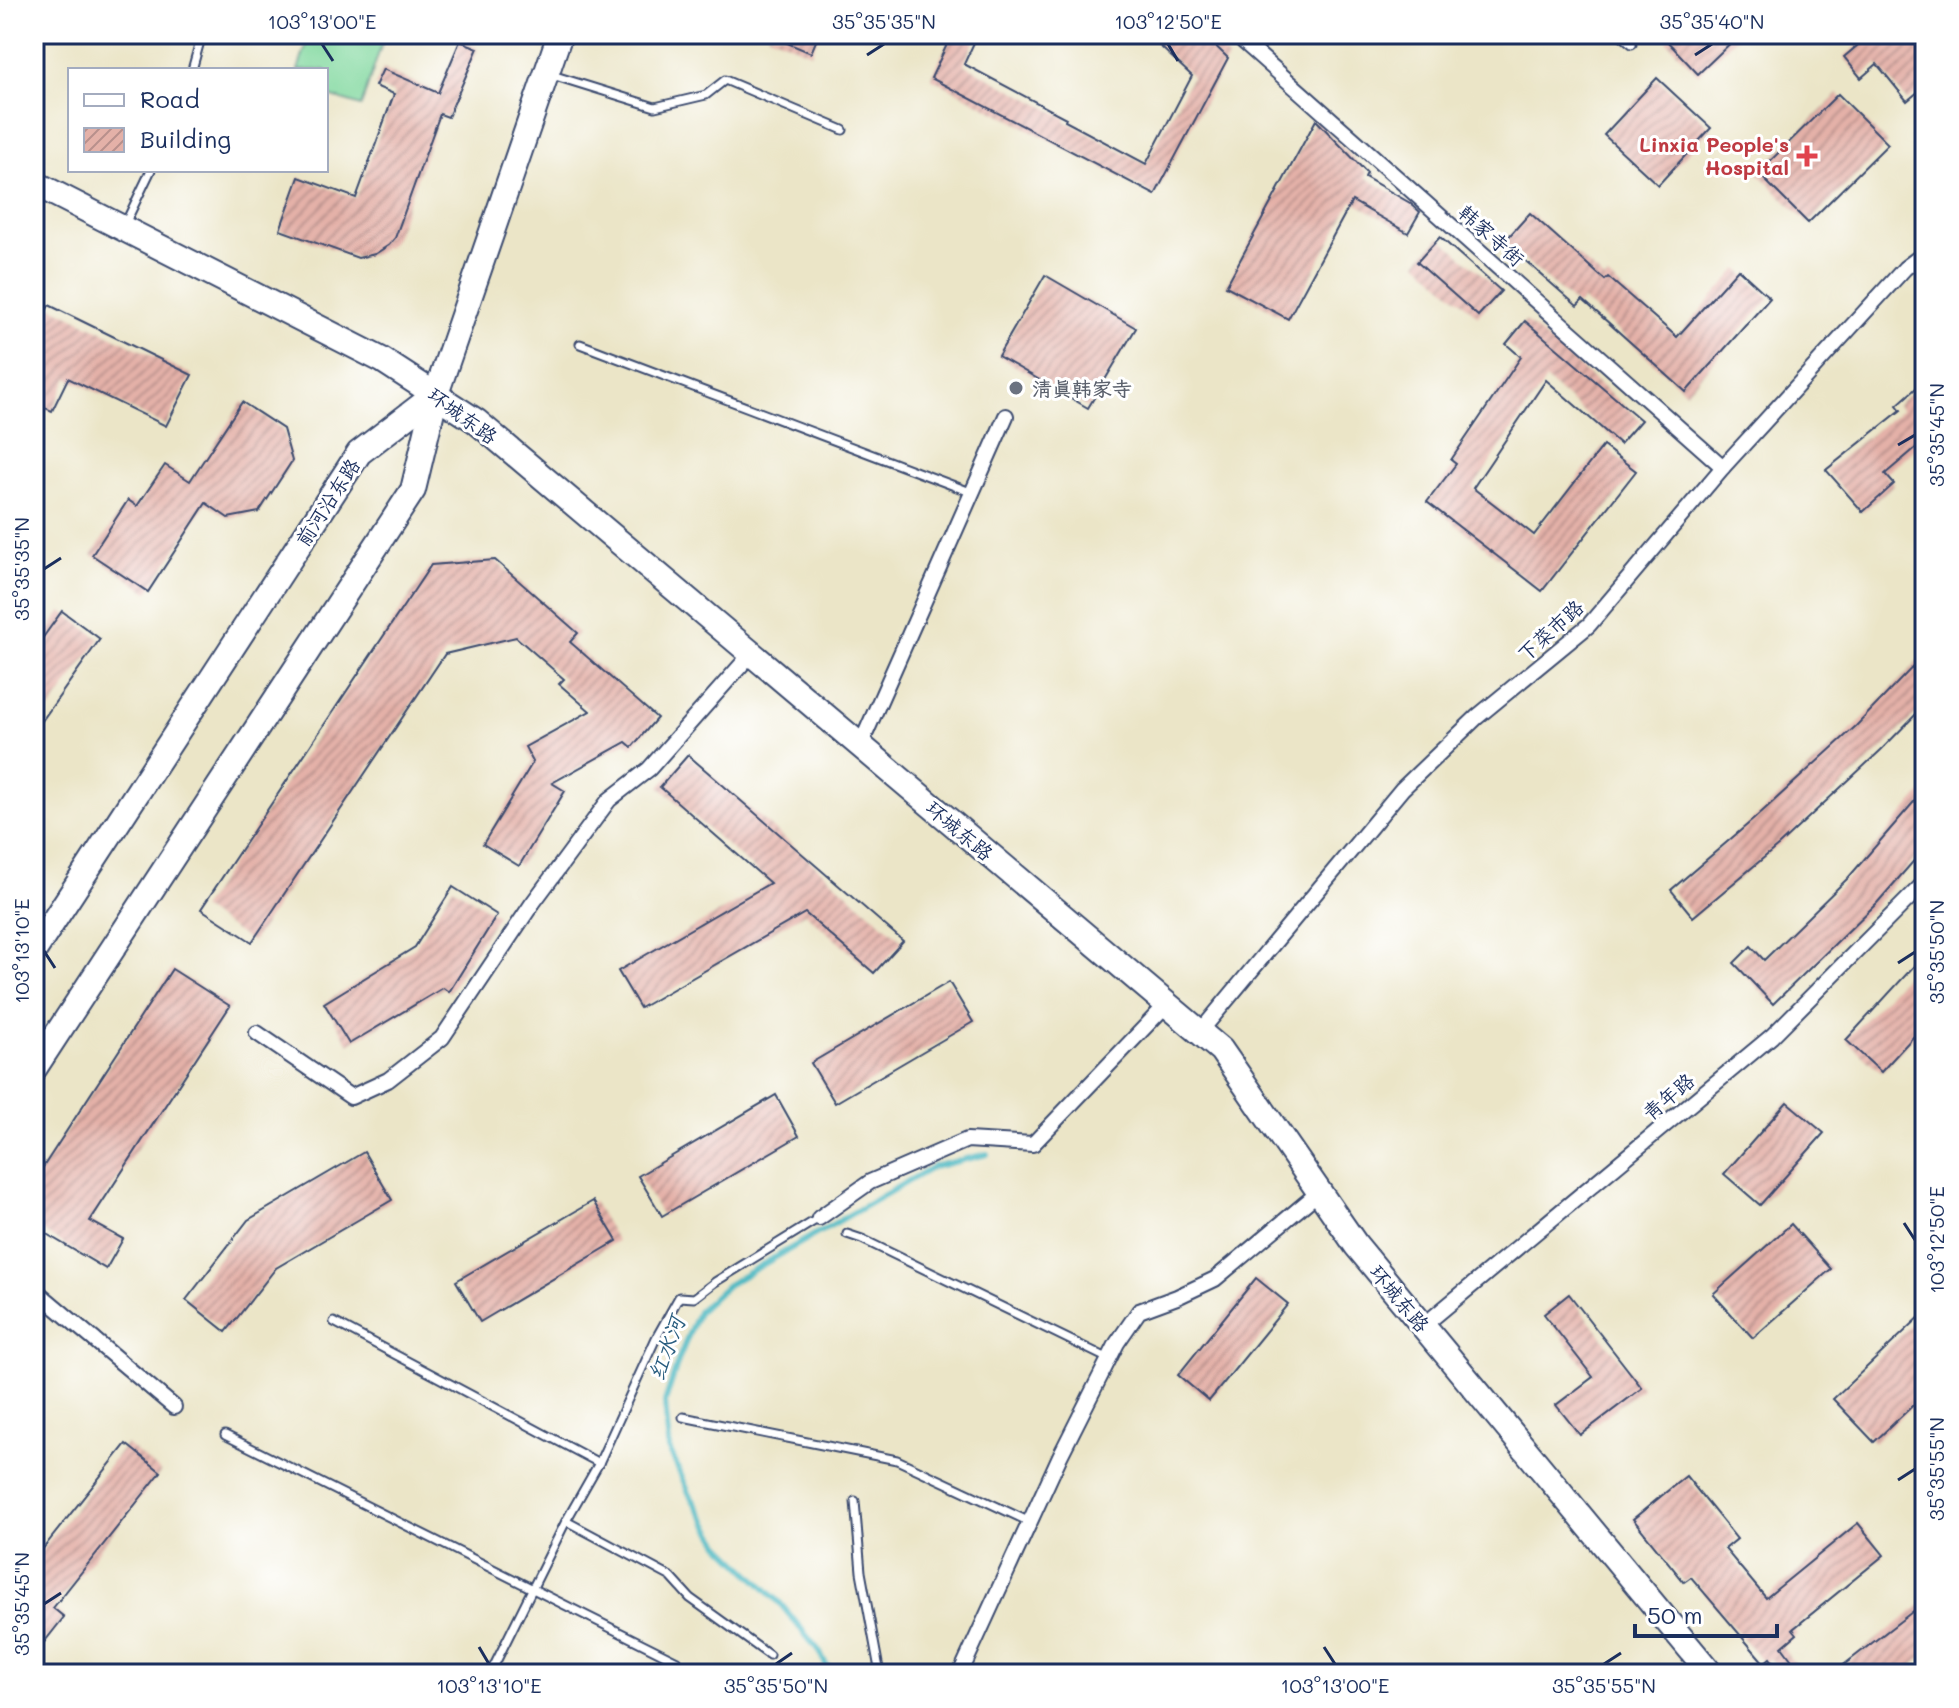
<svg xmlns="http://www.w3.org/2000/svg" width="1959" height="1708" font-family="Mali,'LXGW WenKai TC',sans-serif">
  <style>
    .grass { fill: #7ed79c; stroke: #4c837d; stroke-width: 2 }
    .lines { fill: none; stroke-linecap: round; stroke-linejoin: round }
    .stream { stroke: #46b6bf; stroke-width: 6 }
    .building { fill: url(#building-hatch) }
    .service-casing { stroke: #3a4a6e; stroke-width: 11 }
    .minor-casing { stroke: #3a4a6e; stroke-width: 18 }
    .primary-casing { stroke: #3a4a6e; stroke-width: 28 }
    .service { stroke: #fff; stroke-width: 7 }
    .minor { stroke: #fff; stroke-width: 14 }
    .primary { stroke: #fff; stroke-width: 24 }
    .ticks { fill: none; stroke: #1b2f5e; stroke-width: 3 }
    .health-dot { fill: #e0444e; stroke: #fff; stroke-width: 3 }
    .worship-dot { fill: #6b7280; stroke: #fff; stroke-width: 3 }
    .labels { text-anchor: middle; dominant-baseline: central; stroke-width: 6; stroke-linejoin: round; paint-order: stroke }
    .health-label { font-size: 20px; font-weight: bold; fill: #be3a42; stroke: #fff; text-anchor: end }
    .street-label { font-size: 20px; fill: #1b2f5e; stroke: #fff }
    .worship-label { font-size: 20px; font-weight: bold; fill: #5b616d; stroke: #fff; text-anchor: start }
    .water-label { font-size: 22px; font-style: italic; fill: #2a5e80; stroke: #fff }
    .neatline { fill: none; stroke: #1b2f5e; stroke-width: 3 }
    .ticks-label { font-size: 20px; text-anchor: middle; fill: #1b2f5e }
  </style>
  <defs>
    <pattern id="building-hatch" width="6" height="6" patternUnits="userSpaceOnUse" patternTransform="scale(2)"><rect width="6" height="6" fill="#e4b1a8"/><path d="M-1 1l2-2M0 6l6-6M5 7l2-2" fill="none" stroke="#b8908c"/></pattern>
  </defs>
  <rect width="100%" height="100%" fill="#fff"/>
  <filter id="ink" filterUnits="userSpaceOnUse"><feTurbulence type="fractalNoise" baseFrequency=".0125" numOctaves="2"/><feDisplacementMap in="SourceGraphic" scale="16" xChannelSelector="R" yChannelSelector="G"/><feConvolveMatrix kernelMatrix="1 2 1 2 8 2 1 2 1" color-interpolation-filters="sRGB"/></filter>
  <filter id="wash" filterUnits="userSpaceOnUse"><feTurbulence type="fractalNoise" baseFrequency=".006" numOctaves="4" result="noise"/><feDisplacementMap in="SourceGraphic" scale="32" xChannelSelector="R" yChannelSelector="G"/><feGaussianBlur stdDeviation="1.8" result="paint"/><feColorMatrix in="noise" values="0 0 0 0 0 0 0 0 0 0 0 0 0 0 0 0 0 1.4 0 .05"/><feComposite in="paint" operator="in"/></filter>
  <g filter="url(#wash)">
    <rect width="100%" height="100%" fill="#ebe5c7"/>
    <path class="grass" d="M 310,34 L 385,34 L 361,106 L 326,95 L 326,70 L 298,70 Z"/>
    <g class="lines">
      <path class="stream" d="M 831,1674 L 819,1651 L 779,1602 L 720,1544 L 690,1495 L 669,1449 L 665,1402 L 679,1358 L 698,1312 L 727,1285 L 933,1167 L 987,1154"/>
    </g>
    <g id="blocks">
      <g class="building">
        <path d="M 766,34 L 819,34 L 811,53 Z"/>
        <path d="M 952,34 L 978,34 L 964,64 L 1066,118 L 1065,121 L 1146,164 L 1192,76 L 1147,34 L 1203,34 L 1228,58 L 1155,195 L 931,78 Z"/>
        <path d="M 1675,34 L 1740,34 L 1698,74 L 1667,41 Z"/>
        <path d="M 1871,34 L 1925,34 L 1925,86 L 1907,101 L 1877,64 L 1861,78 L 1844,57 Z"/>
        <path d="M 460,41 L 478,48 L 448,117 L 440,114 L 395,238 L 389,245 L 375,254 L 358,258 L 280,230 L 299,177 L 356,198 L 394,94 L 375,86 L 383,69 L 438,93 Z"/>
        <path d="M 1657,78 L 1711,128 L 1658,185 L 1604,135 Z"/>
        <path d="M 1838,94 L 1888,144 L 1808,223 L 1758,173 Z"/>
        <path d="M 1316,120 L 1367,173 L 1365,177 L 1410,203 L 1420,212 L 1408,233 L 1352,201 L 1288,319 L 1226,286 Z"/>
        <path d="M 1530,213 L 1605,280 L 1608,277 L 1677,337 L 1738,269 L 1770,298 L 1686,392 L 1583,300 L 1577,306 L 1504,242 Z"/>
        <path d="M 1440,237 L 1501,291 L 1478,316 L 1417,262 Z"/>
        <path d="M 1045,275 L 1136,328 L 1088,408 L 998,356 Z"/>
        <path d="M 49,305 L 192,375 L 166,426 L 68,378 L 52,411 L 34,403 L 34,336 Z"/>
        <path d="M 1525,321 L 1641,420 L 1620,444 L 1546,380 L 1473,488 L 1534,535 L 1603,446 L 1636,471 L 1542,591 L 1427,502 L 1456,464 L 1451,460 L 1521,357 L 1506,344 Z"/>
        <path d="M 1925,380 L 1925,440 L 1885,474 L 1894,484 L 1863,512 L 1826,470 L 1901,410 L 1897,405 Z"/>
        <path d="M 242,402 L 283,429 L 292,461 L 259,512 L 228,518 L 206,503 L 148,592 L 92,555 L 128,500 L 137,506 L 165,465 L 190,481 Z"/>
        <path d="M 495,560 L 578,633 L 570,642 L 657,718 L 632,747 L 626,742 L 552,783 L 565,791 L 519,866 L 483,844 L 533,762 L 525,747 L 590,711 L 559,684 L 564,679 L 516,637 L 445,654 L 252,942 L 201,909 L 431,565 Z"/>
        <path d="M 62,611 L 100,639 L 34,732 L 34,650 Z"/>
        <path d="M 1925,654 L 1925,705 L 1881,750 L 1779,845 L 1693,917 L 1671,890 L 1754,819 L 1856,726 Z"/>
        <path d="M 688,755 L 903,941 L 874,973 L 805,913 L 640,1008 L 618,971 L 770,883 L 660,787 Z"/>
        <path d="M 1925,789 L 1925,848 L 1877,903 L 1773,1004 L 1734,963 L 1751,946 L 1764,960 L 1848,878 Z"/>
        <path d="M 453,887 L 497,915 L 449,992 L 443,988 L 349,1044 L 324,1003 L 415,947 Z"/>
        <path d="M 1925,954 L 1925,1024 L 1881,1072 L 1846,1040 Z"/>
        <path d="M 172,969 L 230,1006 L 90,1221 L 123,1239 L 106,1269 L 38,1229 L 34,1181 Z"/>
        <path d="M 949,982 L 973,1022 L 835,1103 L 811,1063 Z"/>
        <path d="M 776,1095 L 799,1136 L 662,1216 L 638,1176 Z"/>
        <path d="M 1787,1102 L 1824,1133 L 1760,1205 L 1724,1174 Z"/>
        <path d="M 364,1152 L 392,1200 L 276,1268 L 226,1332 L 186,1300 L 248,1220 Z"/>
        <path d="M 593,1201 L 617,1241 L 480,1322 L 456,1281 Z"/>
        <path d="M 1791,1224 L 1831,1269 L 1753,1338 L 1713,1294 Z"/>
        <path d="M 1256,1278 L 1288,1304 L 1209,1401 L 1178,1375 Z"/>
        <path d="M 1569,1294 L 1642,1388 L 1580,1435 L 1556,1405 L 1593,1377 L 1544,1314 Z"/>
        <path d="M 1925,1312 L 1925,1394 L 1874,1442 L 1833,1399 Z"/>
        <path d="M 126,1444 L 161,1472 L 53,1608 L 64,1617 L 34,1655 L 34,1560 Z"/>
        <path d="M 1686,1476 L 1737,1539 L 1725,1549 L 1766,1598 L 1858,1523 L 1884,1555 L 1793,1629 L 1797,1634 L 1782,1647 L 1802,1674 L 1782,1674 L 1770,1658 L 1764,1663 L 1691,1577 L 1684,1582 L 1633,1519 Z"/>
        <path d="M 1925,1602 L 1925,1656 L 1902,1674 L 1832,1674 Z"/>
      </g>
    </g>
  </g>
  <g filter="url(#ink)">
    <use href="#blocks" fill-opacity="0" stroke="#3a4a6e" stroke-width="2"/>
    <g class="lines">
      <g class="service-casing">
        <g id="service">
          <path d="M 1620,34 L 1632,44"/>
          <path d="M 192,70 L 202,34"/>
          <path d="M 552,75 L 655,107 L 706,95 L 725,80 L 843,130"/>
          <path d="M 124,226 L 151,170"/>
          <path d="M 580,344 L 973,493"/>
          <path d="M 847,1234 L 862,1239 L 1109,1359"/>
          <path d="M 334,1322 L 599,1463"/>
          <path d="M 683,1417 L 897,1460 L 1030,1522"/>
          <path d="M 225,1435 L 677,1661"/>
          <path d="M 855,1501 L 861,1572 L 880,1674"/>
          <path d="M 566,1521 L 671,1577 L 690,1598 L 769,1655"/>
          <path d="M 490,1674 L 566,1521 L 599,1463 L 656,1338 L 679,1297 L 694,1298 L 715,1282 L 819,1218"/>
        </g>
      </g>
      <g class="minor-casing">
        <g id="minor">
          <path d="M 1235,34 L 1723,467"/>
          <path d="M 860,746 L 1006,416"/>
          <path d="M 1200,1032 L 1402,789 L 1477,717 L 1589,625 L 1723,467 L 1905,268 L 1925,253"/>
          <path d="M 257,1033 L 351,1097 L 388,1080 L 442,1038 L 532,904 L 609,800 L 649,769 L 751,654"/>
          <path d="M 819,1218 L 870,1182 L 967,1140 L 1033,1144 L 1167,1004"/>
          <path d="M 34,1289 L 174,1407"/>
          <path d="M 1423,1326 L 1772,1036 L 1925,882"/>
          <path d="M 960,1674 L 1060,1456 L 1117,1343 L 1139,1311 L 1177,1297 L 1215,1279 L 1319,1192"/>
        </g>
      </g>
      <g class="primary-casing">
        <g id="primary">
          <path d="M 34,183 L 382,360 L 476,421 L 1221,1050 L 1356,1245 L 1711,1674"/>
          <path d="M 34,951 L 359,453 L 436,394"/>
          <path d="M 34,1069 L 413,490 L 436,394 L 560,34"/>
        </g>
      </g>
      <use href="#service" class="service"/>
      <use href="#minor" class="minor"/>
      <use href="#primary" class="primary"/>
    </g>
  </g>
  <path class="ticks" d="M 322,44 L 333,61M 1168,44 L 1178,61M 867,55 L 884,44M 1695,55 L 1712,44M 1898,445 L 1915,435M 44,569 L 61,558M 44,951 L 55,968M 1898,963 L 1915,952M 1904,1223 L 1915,1240M 1898,1480 L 1915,1469M 44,1604 L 61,1593M 479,1647 L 489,1664M 1324,1647 L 1335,1664M 776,1664 L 792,1653M 1604,1664 L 1621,1653"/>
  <path class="health-dot" d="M1803 144h8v8h8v8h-8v8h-8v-8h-8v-8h8z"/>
  <circle class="worship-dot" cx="1016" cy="388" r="8"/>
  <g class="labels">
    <g class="health-label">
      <text x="1789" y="144">Linxia People's<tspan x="1789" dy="23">Hospital</tspan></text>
    </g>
    <g class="street-label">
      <text transform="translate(1492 235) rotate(42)">韩家寺街</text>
      <text transform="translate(463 415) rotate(36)">环城东路</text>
      <text transform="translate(327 502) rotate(-57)">前河沿东路</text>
      <text transform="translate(1550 630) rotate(-42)">下菜市路</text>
      <text transform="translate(960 830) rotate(40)">环城东路</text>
      <text transform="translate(1668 1096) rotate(-40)">青年路</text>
      <text transform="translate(1400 1298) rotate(50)">环城东路</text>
    </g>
    <g class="worship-label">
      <text x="1032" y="388">清真韩家寺</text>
    </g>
    <g class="water-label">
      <text transform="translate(666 1348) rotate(-70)">红水河</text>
    </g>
  </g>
  <rect width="1959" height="1708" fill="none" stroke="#fff" stroke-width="88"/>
  <rect x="68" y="68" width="260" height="104" fill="#ffffff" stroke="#a4acbf" stroke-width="2"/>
  <rect x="84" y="94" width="40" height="12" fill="#ffffff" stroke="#a4acbf" stroke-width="2"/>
  <text x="140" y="108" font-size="24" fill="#1b2f5e">Road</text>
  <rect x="84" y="128" width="40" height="24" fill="url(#building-hatch)" stroke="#a4acbf" stroke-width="2"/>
  <text x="140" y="148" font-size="24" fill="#1b2f5e">Building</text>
  <path d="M1635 1624v12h142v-12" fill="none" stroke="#1b2f5e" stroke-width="4"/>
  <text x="1647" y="1624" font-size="24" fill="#1b2f5e" stroke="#ffffff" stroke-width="6" paint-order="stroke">50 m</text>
  <rect x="44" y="44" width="1871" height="1620" class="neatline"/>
  <g class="ticks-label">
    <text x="322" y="29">103°13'00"E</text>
    <text x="884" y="29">35°35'35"N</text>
    <text x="1168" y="29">103°12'50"E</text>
    <text x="1712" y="29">35°35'40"N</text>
    <text transform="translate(1937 435) rotate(-90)" y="7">35°35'45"N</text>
    <text transform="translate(22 569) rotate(-90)" y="7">35°35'35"N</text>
    <text transform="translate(22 951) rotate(-90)" y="7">103°13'10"E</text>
    <text transform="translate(1937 952) rotate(-90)" y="7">35°35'50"N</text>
    <text transform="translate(1937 1240) rotate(-90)" y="7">103°12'50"E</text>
    <text transform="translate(1937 1469) rotate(-90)" y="7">35°35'55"N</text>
    <text transform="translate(22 1604) rotate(-90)" y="7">35°35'45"N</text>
    <text x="489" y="1693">103°13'10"E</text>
    <text x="776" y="1693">35°35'50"N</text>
    <text x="1335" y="1693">103°13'00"E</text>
    <text x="1604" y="1693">35°35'55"N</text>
  </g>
</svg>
